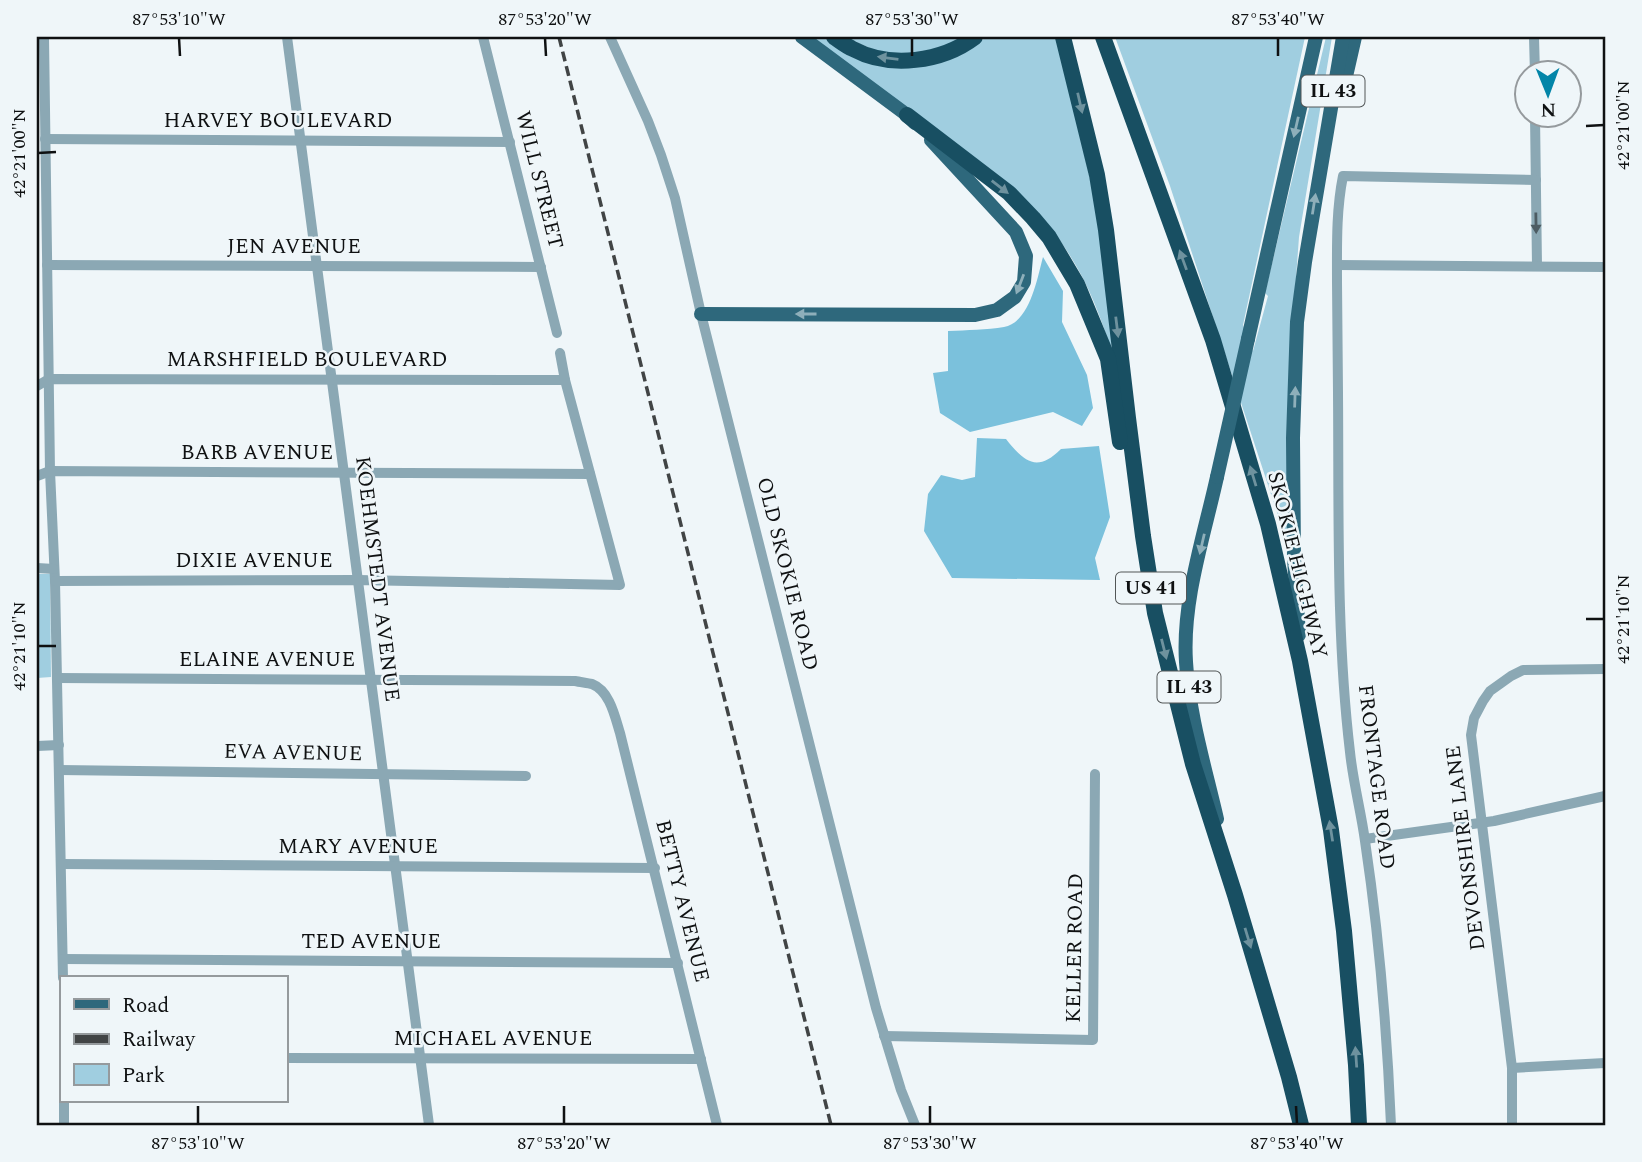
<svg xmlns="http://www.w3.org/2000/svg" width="1642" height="1162" font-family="Spectral,serif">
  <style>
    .green { fill: #a0cee0 }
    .forest { fill: #7bc1dc }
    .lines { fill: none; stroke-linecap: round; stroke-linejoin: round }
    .minor { stroke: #8ba8b4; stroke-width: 10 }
    .major { stroke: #2e687c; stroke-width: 14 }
    .highway { stroke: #184f62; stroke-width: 16 }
    .rail { stroke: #414445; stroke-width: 3.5; stroke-dasharray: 10 5; stroke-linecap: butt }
    .major-bridge { stroke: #2e687c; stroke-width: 14 }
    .oneway { fill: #6e929e }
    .oneway2 { fill: #8eafba }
    .oneway3 { fill: #4d5c63 }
    .ticks { fill: none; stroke: #0f1112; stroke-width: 2.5 }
    .labels { text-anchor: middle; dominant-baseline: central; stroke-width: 5; stroke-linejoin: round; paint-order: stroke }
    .shield { fill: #eff6f9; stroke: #525657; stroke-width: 2 }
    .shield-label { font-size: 19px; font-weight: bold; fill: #0f1112 }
    .street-label { font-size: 21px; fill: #0f1112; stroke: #eff6f9 }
    .neatline { fill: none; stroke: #0f1112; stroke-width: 2.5 }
    .ticks-label { font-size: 18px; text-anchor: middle; fill: #0f1112 }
  </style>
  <rect width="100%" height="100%" fill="#eff6f9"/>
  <g class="green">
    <path d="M 812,37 L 826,37 L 866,60 L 976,45 L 986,37 L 1058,37 L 1095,201 L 1110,306 L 1112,353 C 1101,317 1087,280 1065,248 C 1058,237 1049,228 1041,218 Z"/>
    <path d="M 845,37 L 969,37 L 929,54 L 883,54 Z"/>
    <path d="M 1115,37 L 1305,37 L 1243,325 L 1253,351 L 1268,296 L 1265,293 L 1326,37 L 1332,37 L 1299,237 L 1296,278 L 1289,523 L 1286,540 L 1170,186 Z"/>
    <path d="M 37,574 L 50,574 L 51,677 L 37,678 Z"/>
  </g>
  <g class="forest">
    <path d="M 1043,257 L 1063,291 L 1062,322 L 1087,375 L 1093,408 L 1082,426 L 1053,412 L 970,432 L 940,413 L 933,373 L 948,371 L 948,331 C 967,330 987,330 1004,327 C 1030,322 1037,279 1043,257 Z"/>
    <path d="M 977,438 L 1006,439 C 1024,462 1037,473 1061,449 L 1099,446 L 1110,517 L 1095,558 L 1100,580 L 952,578 L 924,531 L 928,494 L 941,475 L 962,480 L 975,477 Z"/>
  </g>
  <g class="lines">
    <g class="minor">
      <path d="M 44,37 L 50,471 L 55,581 L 63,978"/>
      <path d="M 287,37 L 429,1125"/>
      <path d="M 483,37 L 557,333"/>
      <path d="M 610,37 L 648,121 L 661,155 L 675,198 L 701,314 L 876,1008 L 901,1090 L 915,1125"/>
      <path d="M 1534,37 L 1535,74"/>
      <path d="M 1535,116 L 1537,266"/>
      <path d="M 45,139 L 510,142"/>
      <path d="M 47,265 L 541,267"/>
      <path d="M 1337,265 L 1605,267"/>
      <path d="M 37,386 L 49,379 L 565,380"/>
      <path d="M 37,476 L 50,471 L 590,474"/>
      <path d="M 37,568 L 54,569"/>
      <path d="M 55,581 L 358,580 L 620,585 L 565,380 L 560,353"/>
      <path d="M 57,678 L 575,681 C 580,682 587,683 592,684 C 610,691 615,717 620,733 L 717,1125"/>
      <path d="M 37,746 L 59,745"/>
      <path d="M 59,770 L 526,776"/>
      <path d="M 1365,839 L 1494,821 L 1605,796"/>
      <path d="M 62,864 L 655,868"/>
      <path d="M 63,959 L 678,963"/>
      <path d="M 884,1036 L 1093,1040 L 1095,774"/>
      <path d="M 285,1058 L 701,1059"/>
      <path d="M 1512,1068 L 1605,1063"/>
      <path d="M 64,1101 L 64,1125"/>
      <path d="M 1391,1125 C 1387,1030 1379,935 1365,841 C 1361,811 1353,782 1350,752 C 1336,633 1339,513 1338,393 C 1338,356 1337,319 1337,282 C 1337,246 1336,211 1343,176 L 1536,180"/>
      <path d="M 1512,1125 L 1512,1068 L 1471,735 L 1474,718 L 1483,701 L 1490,691 L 1511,676 L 1523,670 L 1605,669"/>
    </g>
    <g class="major">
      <path d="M 802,37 L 907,115 L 915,123"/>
      <path d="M 1342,94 L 1355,37"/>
      <path d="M 701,314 L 975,315 L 997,310 L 1015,297 L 1024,282 L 1026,256 L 1016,232 L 931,140"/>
      <path d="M 1248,339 L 1316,37"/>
      <path d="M 1217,477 C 1204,536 1182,601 1186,662 C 1189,715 1205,767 1217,819"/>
      <path d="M 1299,635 L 1294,558 L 1293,438 L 1297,322 L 1305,262 L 1343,37"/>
    </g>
    <g class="highway">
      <path d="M 834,37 C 840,41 846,46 853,49 C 890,69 942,62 975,37"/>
      <path d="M 1063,37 L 1097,175 L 1106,230 L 1128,418 L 1143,536 L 1155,613 L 1193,764 L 1235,895 L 1289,1077 L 1301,1125"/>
      <path d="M 1103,37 L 1213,340 L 1268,524 L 1300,661 L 1331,830 L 1344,931 L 1356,1065 L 1359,1125"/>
      <path d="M 907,115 L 1009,193 L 1033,218 L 1049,237 L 1077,284 L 1108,359 L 1120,442"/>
    </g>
    <path class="rail" d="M 559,37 L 831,1125"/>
    <path class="major-bridge" d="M 1217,477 L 1248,339"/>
  </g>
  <defs><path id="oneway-solid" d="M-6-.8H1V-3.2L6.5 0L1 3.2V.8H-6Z" transform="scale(1.75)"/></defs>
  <g class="oneway">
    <use href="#oneway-solid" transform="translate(888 58) rotate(-173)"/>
    <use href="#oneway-solid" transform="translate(1080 103) rotate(77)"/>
    <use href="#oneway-solid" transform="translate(1000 187) rotate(38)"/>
    <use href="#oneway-solid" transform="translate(1183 260) rotate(-110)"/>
    <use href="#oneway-solid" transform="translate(1117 327) rotate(83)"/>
    <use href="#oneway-solid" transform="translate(1253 476) rotate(-107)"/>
    <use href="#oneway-solid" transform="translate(1164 649) rotate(76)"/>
    <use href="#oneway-solid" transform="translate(1331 831) rotate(-99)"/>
    <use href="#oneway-solid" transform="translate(1248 938) rotate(73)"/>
    <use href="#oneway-solid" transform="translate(1356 1057) rotate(-94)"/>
  </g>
  <g class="oneway2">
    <use href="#oneway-solid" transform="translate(1296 127) rotate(103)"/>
    <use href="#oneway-solid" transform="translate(1314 204) rotate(-81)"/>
    <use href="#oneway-solid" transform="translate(1020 284) rotate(111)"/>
    <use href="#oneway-solid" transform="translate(806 314) rotate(-180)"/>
    <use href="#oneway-solid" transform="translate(1295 397) rotate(-88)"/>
    <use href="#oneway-solid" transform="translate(1202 544) rotate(103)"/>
  </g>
  <use class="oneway3" href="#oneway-solid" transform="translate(1536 223) rotate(89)"/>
  <path class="ticks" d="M 179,38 L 180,56M 545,38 L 546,56M 912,38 L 912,56M 1278,38 L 1278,56M 1586,126 L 1604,125M 38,153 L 56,152M 1586,619 L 1604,619M 38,646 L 56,646M 198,1106 L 198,1124M 564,1106 L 564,1124M 930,1106 L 930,1124M 1296,1106 L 1297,1124"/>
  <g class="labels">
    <g class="shield">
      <rect x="1301.5" y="75.5" width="63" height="31" rx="5"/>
      <rect x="1116" y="572.5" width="70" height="31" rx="5"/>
      <rect x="1157.5" y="671.5" width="63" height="31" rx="5"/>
    </g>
    <g class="shield-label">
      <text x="1333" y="91">IL 43</text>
      <text x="1151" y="588">US 41</text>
      <text x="1189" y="687">IL 43</text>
    </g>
    <g class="street-label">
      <text x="278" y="121">HARVEY BOULEVARD</text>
      <text transform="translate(539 180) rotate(76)">WILL STREET</text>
      <text x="294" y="247">JEN AVENUE</text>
      <text x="307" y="360">MARSHFIELD BOULEVARD</text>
      <text x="257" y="453">BARB AVENUE</text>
      <text x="254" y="561">DIXIE AVENUE</text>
      <text transform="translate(1297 565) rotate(76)">SKOKIE HIGHWAY</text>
      <text transform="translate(787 574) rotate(76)">OLD SKOKIE ROAD</text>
      <text transform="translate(377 579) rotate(83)">KOEHMSTEDT AVENUE</text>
      <text x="267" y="660">ELAINE AVENUE</text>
      <text transform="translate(293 753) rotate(1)">EVA AVENUE</text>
      <text transform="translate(1376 777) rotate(83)">FRONTAGE ROAD</text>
      <text x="358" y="847">MARY AVENUE</text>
      <text transform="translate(1466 848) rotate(-97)">DEVONSHIRE LANE</text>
      <text transform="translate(682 901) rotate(76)">BETTY AVENUE</text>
      <text x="371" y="942">TED AVENUE</text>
      <text transform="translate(1075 948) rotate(-89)">KELLER ROAD</text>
      <text x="493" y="1039">MICHAEL AVENUE</text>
    </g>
  </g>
  <rect width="1642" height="1162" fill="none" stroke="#eff6f9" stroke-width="77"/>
  <rect x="60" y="976" width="228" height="126" fill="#eff6f9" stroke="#959a9d" stroke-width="2"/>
  <rect x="74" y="999" width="35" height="10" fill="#2e687c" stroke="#959a9d" stroke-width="2"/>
  <text x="122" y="1012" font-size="21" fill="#0f1112">Road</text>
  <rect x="74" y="1034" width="35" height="10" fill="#414445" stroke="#959a9d" stroke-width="2"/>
  <text x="122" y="1046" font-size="21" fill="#0f1112">Railway</text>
  <rect x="74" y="1064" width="35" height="21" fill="#a0cee0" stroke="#959a9d" stroke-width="2"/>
  <text x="122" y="1082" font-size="21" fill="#0f1112">Park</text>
  <g transform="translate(1548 94) rotate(179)"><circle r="33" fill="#eff6f9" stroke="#959a9d" stroke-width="2"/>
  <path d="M0-5L12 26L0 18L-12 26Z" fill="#0385a8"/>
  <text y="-10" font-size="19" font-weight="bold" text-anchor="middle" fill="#0f1112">N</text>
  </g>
  <rect x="38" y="38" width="1566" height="1086" class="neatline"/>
  <g class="ticks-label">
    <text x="179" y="25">87°53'10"W</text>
    <text x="545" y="25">87°53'20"W</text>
    <text x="912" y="25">87°53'30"W</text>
    <text x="1278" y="25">87°53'40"W</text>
    <text transform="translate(1623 125) rotate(-90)" y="6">42°21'00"N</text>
    <text transform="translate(19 153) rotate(-90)" y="6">42°21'00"N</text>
    <text transform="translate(1623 619) rotate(-90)" y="6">42°21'10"N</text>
    <text transform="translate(19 646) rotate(-90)" y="6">42°21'10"N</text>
    <text x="198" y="1149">87°53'10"W</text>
    <text x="564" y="1149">87°53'20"W</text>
    <text x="930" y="1149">87°53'30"W</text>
    <text x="1297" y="1149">87°53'40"W</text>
  </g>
</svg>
